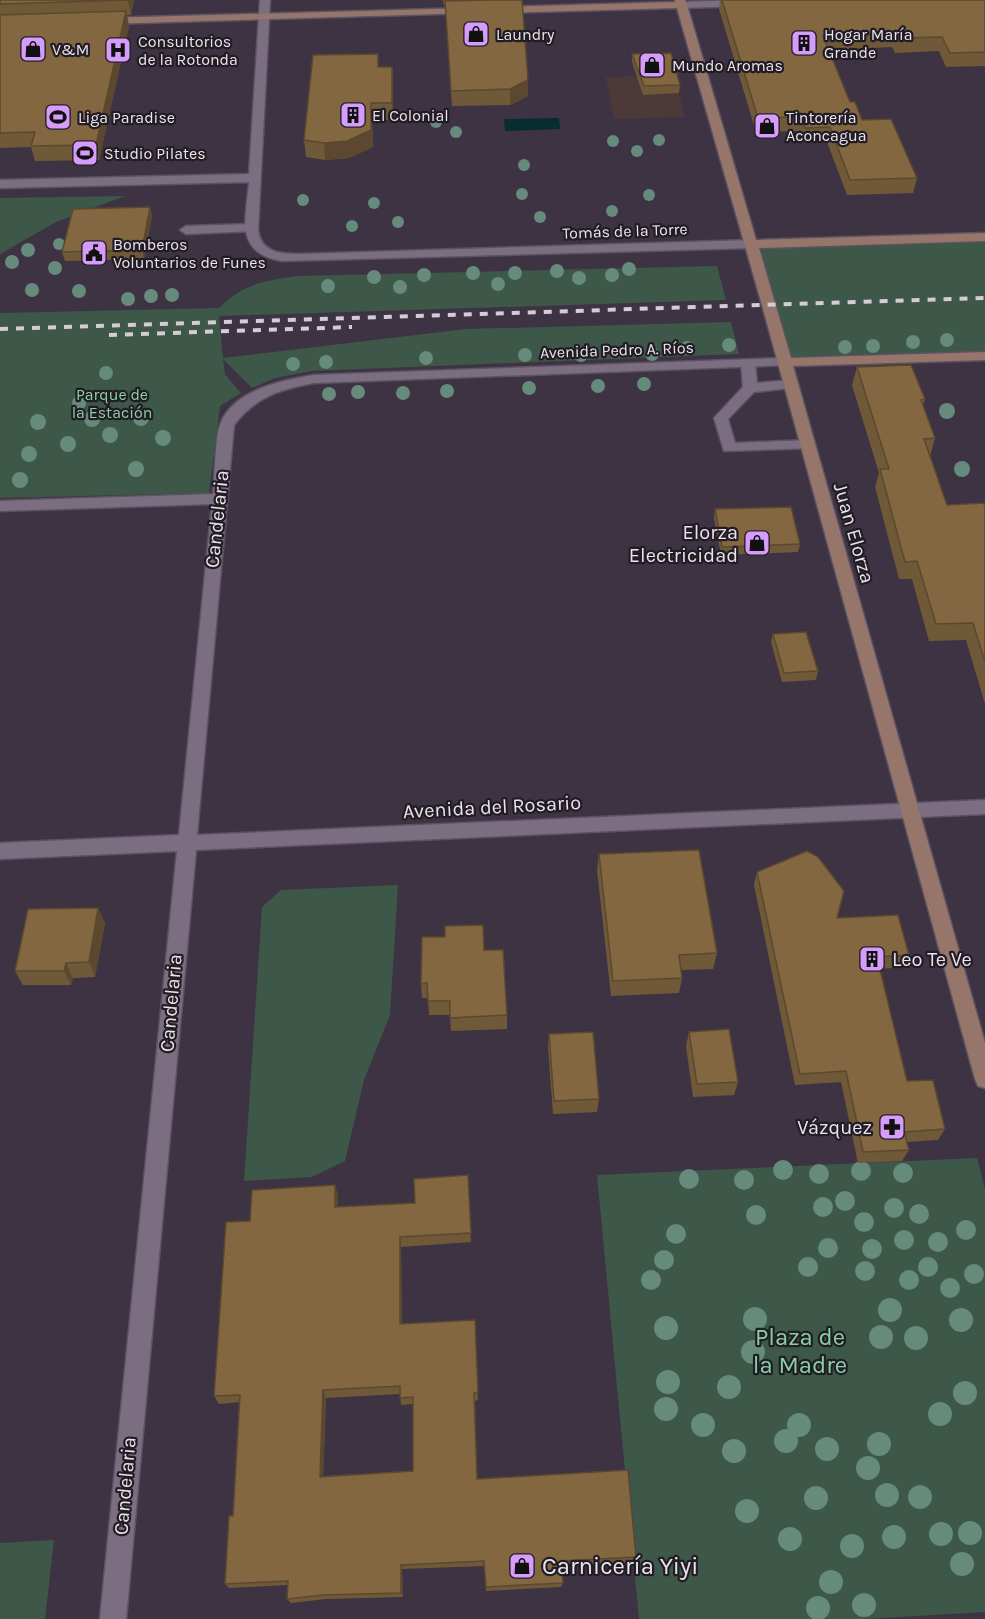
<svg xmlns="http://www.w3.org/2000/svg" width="985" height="1619" font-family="Karla,sans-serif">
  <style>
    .commercial { fill: #4e3939 }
    .green { fill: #3d5748 }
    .water { fill: #092c2e }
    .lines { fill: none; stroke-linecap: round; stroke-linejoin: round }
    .lane-casing { stroke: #5c5260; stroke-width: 3 }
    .street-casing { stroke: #5c5260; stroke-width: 3 }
    .secondary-casing { stroke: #5c5260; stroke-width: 3 }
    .lane { fill: #7b6e81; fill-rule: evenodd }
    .street { fill: #7b6e81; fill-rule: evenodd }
    .secondary { fill: #96766b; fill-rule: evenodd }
    .rail { stroke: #d4ccd7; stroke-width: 4; stroke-dasharray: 8 8; stroke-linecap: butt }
    .tree { fill: #668a7b }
    .wall { fill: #705938; fill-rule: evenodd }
    .shaded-wall { fill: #5b482e }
    .building { fill: #826741; stroke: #5b482e; stroke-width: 1.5; fill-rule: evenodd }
    .labels { text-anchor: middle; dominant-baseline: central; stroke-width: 4.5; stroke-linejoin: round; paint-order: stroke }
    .far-poi-label { font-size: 16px; fill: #eae3ed; stroke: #221d24; text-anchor: start }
    .far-street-label { font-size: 16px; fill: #eae3ed; stroke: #221d24 }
    .far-park-label { font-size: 16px; fill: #87d1a8; stroke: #221d24 }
    .street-label { font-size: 20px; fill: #eae3ed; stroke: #221d24 }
    .poi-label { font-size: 20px; fill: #eae3ed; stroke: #221d24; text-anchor: end }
    .near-park-label { font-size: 24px; fill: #87d1a8; stroke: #221d24 }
    .near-poi-label { font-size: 24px; fill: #eae3ed; stroke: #221d24; text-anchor: start }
  </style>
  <rect width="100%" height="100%" fill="#3e3343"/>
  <path class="commercial" d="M 674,75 L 685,117 L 614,119 L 606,77 Z"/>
  <g class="green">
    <path d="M 125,196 L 56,222 L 0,254 L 0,198 Z"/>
    <path d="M 985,237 L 985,356 L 785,362 L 752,244 Z"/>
    <path d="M 717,266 L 726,300 L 219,316 L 223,358 L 466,329 L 731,322 L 739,354 L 312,371 L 275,378 L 252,388 L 223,359 L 225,374 L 241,393 L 220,406 L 209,493 L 0,498 L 0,313 L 219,308 C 244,283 264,281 297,276 Z"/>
    <path d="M 398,885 L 390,1015 L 364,1080 L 345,1161 L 312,1177 L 244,1181 L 262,907 L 281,890 Z"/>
    <path d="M 977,1158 L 985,1189 L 985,1612 L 863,1619 L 639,1619 L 597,1175 Z"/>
    <path d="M 54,1540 L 45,1619 L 0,1619 L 0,1543 Z"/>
  </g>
  <path class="water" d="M 559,118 L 560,129 L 505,131 L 504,119 Z"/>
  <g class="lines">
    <g class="lane-casing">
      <g id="lane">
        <path d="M 252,224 L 256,225 L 258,228 L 256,231 L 186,234 L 180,230 L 186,226 Z"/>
        <path d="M 748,360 L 755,364 L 757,383 L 791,380 L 798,384 L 791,388 L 754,392 L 728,419 L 735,443 L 808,440 L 815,445 L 813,448 L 724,451 L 714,418 L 743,387 L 741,364 Z"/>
      </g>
    </g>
    <g class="street-casing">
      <g id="street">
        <path d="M 260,0 L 270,0 L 258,230 C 261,253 281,254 301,254 L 752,240 L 758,244 L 752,248 L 282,261 C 234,253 246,219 249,182 L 0,188 L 0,180 L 249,174 Z"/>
        <path d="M 739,0 L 748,3 L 743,6 L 682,8 L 677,5 L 682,2 Z"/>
        <path d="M 785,358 L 790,359 L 792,362 L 790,365 L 314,383 C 281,389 255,397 234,425 L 197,835 L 985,800 L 985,814 L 196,850 L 126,1619 L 100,1619 L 177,851 L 0,859 L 0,843 L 179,835 L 212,504 L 0,511 L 0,501 L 213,494 C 215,478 215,438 220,425 C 232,390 283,380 314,375 Z"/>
      </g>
    </g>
    <g class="secondary-casing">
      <g id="secondary">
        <path d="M 675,0 L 685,0 L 687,5 L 756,240 L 985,233 L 985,241 L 759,248 L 791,358 L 985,352 L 985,360 L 793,366 L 985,1043 L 985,1088 L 978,1086 L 975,1079 L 762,305 L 677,8 L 501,13 L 496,10 L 501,7 L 675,2 Z"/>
        <path d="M 470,8 L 474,9 L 474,13 L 105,24 L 100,21 L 105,18 Z"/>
      </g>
    </g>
    <use href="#lane" class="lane"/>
    <use href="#street" class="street"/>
    <use href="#secondary" class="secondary"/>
    <g class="rail">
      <path d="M 0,329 L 985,298"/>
      <path d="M 109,335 L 352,327"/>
    </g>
  </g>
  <g class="tree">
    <circle cx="436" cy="122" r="6"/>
    <circle cx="456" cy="132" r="6"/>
    <circle cx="659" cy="140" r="6"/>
    <circle cx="613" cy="141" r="6"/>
    <circle cx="637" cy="151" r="6"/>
    <circle cx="524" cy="165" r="6"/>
    <circle cx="522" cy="194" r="6"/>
    <circle cx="649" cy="195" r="6"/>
    <circle cx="303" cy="200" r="6"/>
    <circle cx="374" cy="203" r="6"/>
    <circle cx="612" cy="211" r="6"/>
    <circle cx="540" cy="217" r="6"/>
    <circle cx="398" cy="222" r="6"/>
    <circle cx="352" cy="226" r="6"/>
    <circle cx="59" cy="244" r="6"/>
    <circle cx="28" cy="250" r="7"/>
    <circle cx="12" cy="262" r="7"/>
    <circle cx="55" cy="268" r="7"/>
    <circle cx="629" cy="269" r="7"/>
    <circle cx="557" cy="271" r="7"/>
    <circle cx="473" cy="273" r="7"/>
    <circle cx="515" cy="273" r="7"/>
    <circle cx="424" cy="275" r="7"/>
    <circle cx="612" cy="275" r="7"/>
    <circle cx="374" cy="277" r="7"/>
    <circle cx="579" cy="278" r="7"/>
    <circle cx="498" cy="284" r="7"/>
    <circle cx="328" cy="286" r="7"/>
    <circle cx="400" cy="287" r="7"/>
    <circle cx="32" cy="290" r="7"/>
    <circle cx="79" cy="291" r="7"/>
    <circle cx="172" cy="295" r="7"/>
    <circle cx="151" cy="296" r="7"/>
    <circle cx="128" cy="299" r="7"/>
    <circle cx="947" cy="340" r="7"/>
    <circle cx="913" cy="342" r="7"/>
    <circle cx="729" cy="345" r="7"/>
    <circle cx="873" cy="346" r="7"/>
    <circle cx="845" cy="347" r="7"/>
    <circle cx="687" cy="348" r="7"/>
    <circle cx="652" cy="354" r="7"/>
    <circle cx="525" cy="355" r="7"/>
    <circle cx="581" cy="355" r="7"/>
    <circle cx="426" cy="358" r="7"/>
    <circle cx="326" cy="362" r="7"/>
    <circle cx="293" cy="364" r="7"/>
    <circle cx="106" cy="373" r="7"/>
    <circle cx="644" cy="384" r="7"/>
    <circle cx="598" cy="386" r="7"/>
    <circle cx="529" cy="388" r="7"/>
    <circle cx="447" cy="391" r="7"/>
    <circle cx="358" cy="392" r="7"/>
    <circle cx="403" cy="393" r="7"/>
    <circle cx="329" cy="394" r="7"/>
    <circle cx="79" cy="403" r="7"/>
    <circle cx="947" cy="411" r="8"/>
    <circle cx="141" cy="418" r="8"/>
    <circle cx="92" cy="419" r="8"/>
    <circle cx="38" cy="422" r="8"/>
    <circle cx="110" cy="435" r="8"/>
    <circle cx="163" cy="438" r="8"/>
    <circle cx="68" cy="444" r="8"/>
    <circle cx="29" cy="454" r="8"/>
    <circle cx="136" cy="469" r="8"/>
    <circle cx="962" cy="469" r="8"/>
    <circle cx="20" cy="480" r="8"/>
    <circle cx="783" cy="1170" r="10"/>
    <circle cx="861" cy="1171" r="10"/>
    <circle cx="903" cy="1173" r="10"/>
    <circle cx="819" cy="1174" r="10"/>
    <circle cx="689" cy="1179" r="10"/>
    <circle cx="744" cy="1180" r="10"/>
    <circle cx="845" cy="1201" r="10"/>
    <circle cx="823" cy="1207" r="10"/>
    <circle cx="894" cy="1208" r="10"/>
    <circle cx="919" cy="1214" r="10"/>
    <circle cx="756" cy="1215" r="10"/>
    <circle cx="864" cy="1222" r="10"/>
    <circle cx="966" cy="1230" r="10"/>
    <circle cx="676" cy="1234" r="10"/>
    <circle cx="904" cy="1240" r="10"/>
    <circle cx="938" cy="1242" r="10"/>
    <circle cx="828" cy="1248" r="10"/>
    <circle cx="872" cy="1249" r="10"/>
    <circle cx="664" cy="1260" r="10"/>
    <circle cx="808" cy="1267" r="10"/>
    <circle cx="928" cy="1267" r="10"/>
    <circle cx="865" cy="1271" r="10"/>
    <circle cx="974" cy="1274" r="10"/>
    <circle cx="651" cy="1280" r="10"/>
    <circle cx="909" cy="1280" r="10"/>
    <circle cx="950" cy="1288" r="10"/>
    <circle cx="890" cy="1310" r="12"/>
    <circle cx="755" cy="1319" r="12"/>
    <circle cx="961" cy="1320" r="12"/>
    <circle cx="666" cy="1328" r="12"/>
    <circle cx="881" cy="1337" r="12"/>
    <circle cx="916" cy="1338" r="12"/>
    <circle cx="753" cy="1352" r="12"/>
    <circle cx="668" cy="1382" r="12"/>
    <circle cx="729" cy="1387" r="12"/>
    <circle cx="965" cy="1393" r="12"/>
    <circle cx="666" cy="1409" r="12"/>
    <circle cx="940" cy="1414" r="12"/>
    <circle cx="703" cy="1425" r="12"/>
    <circle cx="799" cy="1425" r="12"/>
    <circle cx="786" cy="1441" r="12"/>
    <circle cx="879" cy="1444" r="12"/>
    <circle cx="827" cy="1449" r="12"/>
    <circle cx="734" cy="1451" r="12"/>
    <circle cx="868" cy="1468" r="12"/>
    <circle cx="887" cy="1495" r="12"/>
    <circle cx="920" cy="1497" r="12"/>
    <circle cx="816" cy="1498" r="12"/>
    <circle cx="747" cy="1511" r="12"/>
    <circle cx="970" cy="1533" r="12"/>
    <circle cx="941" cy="1534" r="12"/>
    <circle cx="894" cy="1537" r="12"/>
    <circle cx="790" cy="1539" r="12"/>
    <circle cx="852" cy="1546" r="12"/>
    <circle cx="962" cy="1564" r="12"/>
    <circle cx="831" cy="1582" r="12"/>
    <circle cx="864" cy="1605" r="12"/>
    <circle cx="818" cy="1608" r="12"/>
  </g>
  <g class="wall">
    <path d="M 0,0 L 134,0 L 131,15 L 127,15 L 129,26 L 99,160 L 35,161 L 31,147 L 0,148 Z"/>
    <path d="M 443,0 L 522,0 L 528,80 L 528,96 L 510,105 L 452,106 L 445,6 L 444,6 Z"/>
    <path d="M 720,0 L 985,0 L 985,66 L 946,67 L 939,51 L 895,53 L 892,47 L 829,50 L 850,102 L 862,120 L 917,178 L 913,193 L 847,195 L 827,142 L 802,142 L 799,131 L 756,132 L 719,9 Z"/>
    <path d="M 632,54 L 680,85 L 679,93 L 643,95 L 632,62 Z"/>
    <path d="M 379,67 L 392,67 L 393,84 L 393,120 L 372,120 L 373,147 L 349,158 L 325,160 L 306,157 L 304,140 Z"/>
    <path d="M 150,207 L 152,216 L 144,259 L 65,261 L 62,252 Z"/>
    <path d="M 857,367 L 925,399 L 923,405 L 935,438 L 930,456 L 947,505 L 985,508 L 985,704 L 966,640 L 929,641 L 912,579 L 899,579 L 875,487 L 879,473 L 852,385 Z"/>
    <path d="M 715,509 L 800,544 L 798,552 L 721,555 L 714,518 Z"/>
    <path d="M 773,634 L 818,671 L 816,680 L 782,682 L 771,642 Z"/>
    <path d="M 599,854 L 717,953 L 713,969 L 681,970 L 682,978 L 679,993 L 611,996 L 597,870 Z"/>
    <path d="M 757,872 L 837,918 L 909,955 L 903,967 L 880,969 L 907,1081 L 945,1129 L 938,1140 L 907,1142 L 909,1150 L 902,1161 L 858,1163 L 841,1082 L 795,1085 L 754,885 Z"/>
    <path d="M 98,908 L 105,923 L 95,977 L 73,978 L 71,985 L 23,985 L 15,971 Z"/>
    <path d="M 484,950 L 507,1015 L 507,1029 L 451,1031 L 450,1015 L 429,1015 L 428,998 L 422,998 L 421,984 Z"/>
    <path d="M 689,1032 L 738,1082 L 734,1095 L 693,1097 L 686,1046 Z"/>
    <path d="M 549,1034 L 599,1099 L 597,1112 L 553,1114 L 548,1047 Z"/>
    <path d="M 468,1175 L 471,1242 L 401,1247 L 402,1324 L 475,1320 L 478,1400 L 475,1401 L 477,1479 L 636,1557 L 634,1562 L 561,1566 L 563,1583 L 561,1587 L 486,1591 L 485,1566 L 402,1569 L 403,1597 L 326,1599 L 291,1603 L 287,1599 L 288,1585 L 229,1588 L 225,1584 L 233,1516 L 239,1402 L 219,1404 L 214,1396 L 250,1221 L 338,1195 L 337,1207 L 415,1203 ZM 400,1394 L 401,1405 L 413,1404 L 413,1471 L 323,1476 L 326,1398 Z"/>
  </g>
  <g class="shaded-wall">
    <path d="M 128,0 L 134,0 L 131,15 Z"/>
    <path d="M 126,11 L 129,26 L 99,160 L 96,145 Z"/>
    <path d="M 392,67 L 393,84 L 393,120 L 392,103 Z"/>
    <path d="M 528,80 L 528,96 L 510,105 L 510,89 Z"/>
    <path d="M 371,103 L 373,147 L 349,158 L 325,160 L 324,143 Z"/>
    <path d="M 150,207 L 152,216 L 144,259 L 142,250 Z"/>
    <path d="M 98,908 L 105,923 L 95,977 L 89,962 Z"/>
    <path d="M 66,963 L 73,978 L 71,985 L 64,971 Z"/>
    <path d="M 335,1185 L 338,1195 L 337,1217 L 335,1207 Z"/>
    <path d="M 400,1237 L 401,1247 L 402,1332 L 400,1324 Z"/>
    <path d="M 323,1390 L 326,1398 L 323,1483 L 320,1477 Z"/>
    <path d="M 401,1565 L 402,1569 L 403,1597 L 401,1593 Z"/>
  </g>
  <g class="building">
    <path d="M 0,0 L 128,0 L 0,4 Z"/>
    <path d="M 489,0 L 522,0 L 528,80 L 510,89 L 451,91 L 445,1 Z"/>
    <path d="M 722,0 L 985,0 L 985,52 L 950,53 L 942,37 L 898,38 L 895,33 L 823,36 L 850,102 L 855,102 L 862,120 L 891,119 L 917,178 L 850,180 L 830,127 L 805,128 L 801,117 L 758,118 Z"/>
    <path d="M 126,11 L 96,145 L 31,146 L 35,132 L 0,133 L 0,15 Z"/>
    <path d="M 671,53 L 680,85 L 644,86 L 632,54 Z"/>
    <path d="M 378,54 L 378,67 L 392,67 L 392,103 L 371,103 L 371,130 L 347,141 L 324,143 L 304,140 L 313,55 Z"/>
    <path d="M 150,207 L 142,250 L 62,252 L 73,209 Z"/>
    <path d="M 911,365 L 925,399 L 921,400 L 935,438 L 924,439 L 947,505 L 984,503 L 985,508 L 985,662 L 973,623 L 936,624 L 917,561 L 905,562 L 880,469 L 889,469 L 857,367 Z"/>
    <path d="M 791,507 L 800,544 L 722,547 L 715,509 Z"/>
    <path d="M 806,632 L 818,671 L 784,673 L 773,634 Z"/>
    <path d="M 699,850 L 717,953 L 679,955 L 682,978 L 613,981 L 599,854 Z"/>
    <path d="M 807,851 L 818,857 L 844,891 L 837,918 L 898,915 L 909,955 L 877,957 L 907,1081 L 933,1080 L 945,1129 L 904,1132 L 909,1150 L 863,1152 L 846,1071 L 800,1074 L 757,872 Z"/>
    <path d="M 98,908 L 89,962 L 66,963 L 64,971 L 15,971 L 28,909 Z"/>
    <path d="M 483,925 L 484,950 L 503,950 L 507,1015 L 450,1018 L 450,1001 L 428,1001 L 427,983 L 421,984 L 422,937 L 445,937 L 445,926 Z"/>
    <path d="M 729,1029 L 738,1082 L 697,1084 L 689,1032 Z"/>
    <path d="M 593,1032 L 599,1099 L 554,1101 L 549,1034 Z"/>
    <path d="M 468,1175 L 471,1233 L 400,1237 L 400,1324 L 475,1320 L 478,1393 L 474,1393 L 477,1479 L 628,1470 L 636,1557 L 561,1561 L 563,1583 L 486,1587 L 484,1561 L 401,1565 L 401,1593 L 323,1595 L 287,1599 L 288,1581 L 225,1584 L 229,1516 L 233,1516 L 240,1395 L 214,1396 L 226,1222 L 250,1221 L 252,1190 L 335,1185 L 335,1207 L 415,1203 L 414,1179 ZM 400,1386 L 400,1398 L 413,1397 L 413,1471 L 320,1477 L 323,1390 Z"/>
  </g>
  <defs>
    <g id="shop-square" transform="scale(1.35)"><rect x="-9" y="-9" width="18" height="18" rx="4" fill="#d59cfb" stroke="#221d24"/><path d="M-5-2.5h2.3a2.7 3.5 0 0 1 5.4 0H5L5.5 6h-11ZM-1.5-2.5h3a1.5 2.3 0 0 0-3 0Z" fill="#111"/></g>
    <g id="building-square" transform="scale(1.35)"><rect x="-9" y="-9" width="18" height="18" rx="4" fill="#d59cfb" stroke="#221d24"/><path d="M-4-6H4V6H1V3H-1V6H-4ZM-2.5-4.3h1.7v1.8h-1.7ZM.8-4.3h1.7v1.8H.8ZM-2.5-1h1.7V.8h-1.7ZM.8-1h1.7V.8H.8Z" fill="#111"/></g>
    <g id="hospital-square" transform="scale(1.35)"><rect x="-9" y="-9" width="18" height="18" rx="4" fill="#d59cfb" stroke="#221d24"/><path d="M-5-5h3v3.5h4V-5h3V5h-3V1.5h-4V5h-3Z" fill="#111"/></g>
    <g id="stadium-square" transform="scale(1.35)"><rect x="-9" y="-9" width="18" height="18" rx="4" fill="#d59cfb" stroke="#221d24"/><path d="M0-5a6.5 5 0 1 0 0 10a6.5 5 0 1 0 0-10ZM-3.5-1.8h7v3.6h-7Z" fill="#111"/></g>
    <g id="civic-square" transform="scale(1.35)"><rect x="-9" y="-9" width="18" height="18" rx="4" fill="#d59cfb" stroke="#221d24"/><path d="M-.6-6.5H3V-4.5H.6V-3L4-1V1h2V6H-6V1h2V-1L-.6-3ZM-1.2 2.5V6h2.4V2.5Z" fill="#111"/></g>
    <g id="pharmacy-square" transform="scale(1.35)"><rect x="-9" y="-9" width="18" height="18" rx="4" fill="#d59cfb" stroke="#221d24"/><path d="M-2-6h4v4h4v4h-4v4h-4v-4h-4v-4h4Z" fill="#111"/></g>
  </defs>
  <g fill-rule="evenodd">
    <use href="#shop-square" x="476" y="34"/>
    <use href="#building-square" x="804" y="43"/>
    <use href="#shop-square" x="33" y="49"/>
    <use href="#hospital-square" x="118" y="50"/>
    <use href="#shop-square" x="652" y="65"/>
    <use href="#building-square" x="353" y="115"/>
    <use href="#stadium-square" x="58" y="117"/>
    <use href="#shop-square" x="767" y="126"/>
    <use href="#stadium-square" x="85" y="153"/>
    <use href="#civic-square" x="94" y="253"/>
    <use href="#shop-square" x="757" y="543"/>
    <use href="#building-square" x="872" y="959"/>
    <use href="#pharmacy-square" x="892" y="1127"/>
    <use href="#shop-square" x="522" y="1566"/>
  </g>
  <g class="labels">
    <g class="far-poi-label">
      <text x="496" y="34">Laundry</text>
      <text x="824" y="34">Hogar María<tspan x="824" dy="18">Grande</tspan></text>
      <text x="138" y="41">Consultorios<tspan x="138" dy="18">de la Rotonda</tspan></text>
      <text x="52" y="49">V&amp;M</text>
      <text x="672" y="65">Mundo Aromas</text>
      <text x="372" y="115">El Colonial</text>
      <text x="78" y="117">Liga Paradise</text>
      <text x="786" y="117">Tintorería<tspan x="786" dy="18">Aconcagua</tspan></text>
      <text x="104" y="153">Studio Pilates</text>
      <text x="113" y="244">Bomberos<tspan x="113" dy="18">Voluntarios de Funes</tspan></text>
    </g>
    <g class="far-street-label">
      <text transform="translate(625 231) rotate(-2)">Tomás de la Torre</text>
      <text transform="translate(617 350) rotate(-2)">Avenida Pedro A. Ríos</text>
    </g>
    <g class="far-park-label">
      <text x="112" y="394">Parque de<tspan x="112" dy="18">la Estación</tspan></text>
    </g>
    <g class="street-label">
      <text transform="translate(217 519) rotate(-84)">Candelaria</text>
      <text transform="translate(854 533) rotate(74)">Juan Elorza</text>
      <text transform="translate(492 807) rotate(-3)">Avenida del Rosario</text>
      <text transform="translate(171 1003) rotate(-85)">Candelaria</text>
      <text transform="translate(125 1486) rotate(-85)">Candelaria</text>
    </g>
    <g class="poi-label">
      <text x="738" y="532">Elorza<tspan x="738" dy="23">Electricidad</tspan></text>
      <text x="892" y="959" text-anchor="start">Leo Te Ve</text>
      <text x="872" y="1127">Vázquez</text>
    </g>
    <g class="near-park-label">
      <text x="800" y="1337">Plaza de<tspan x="800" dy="28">la Madre</tspan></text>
    </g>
    <g class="near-poi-label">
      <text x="542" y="1566">Carnicería Yiyi</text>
    </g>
  </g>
</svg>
